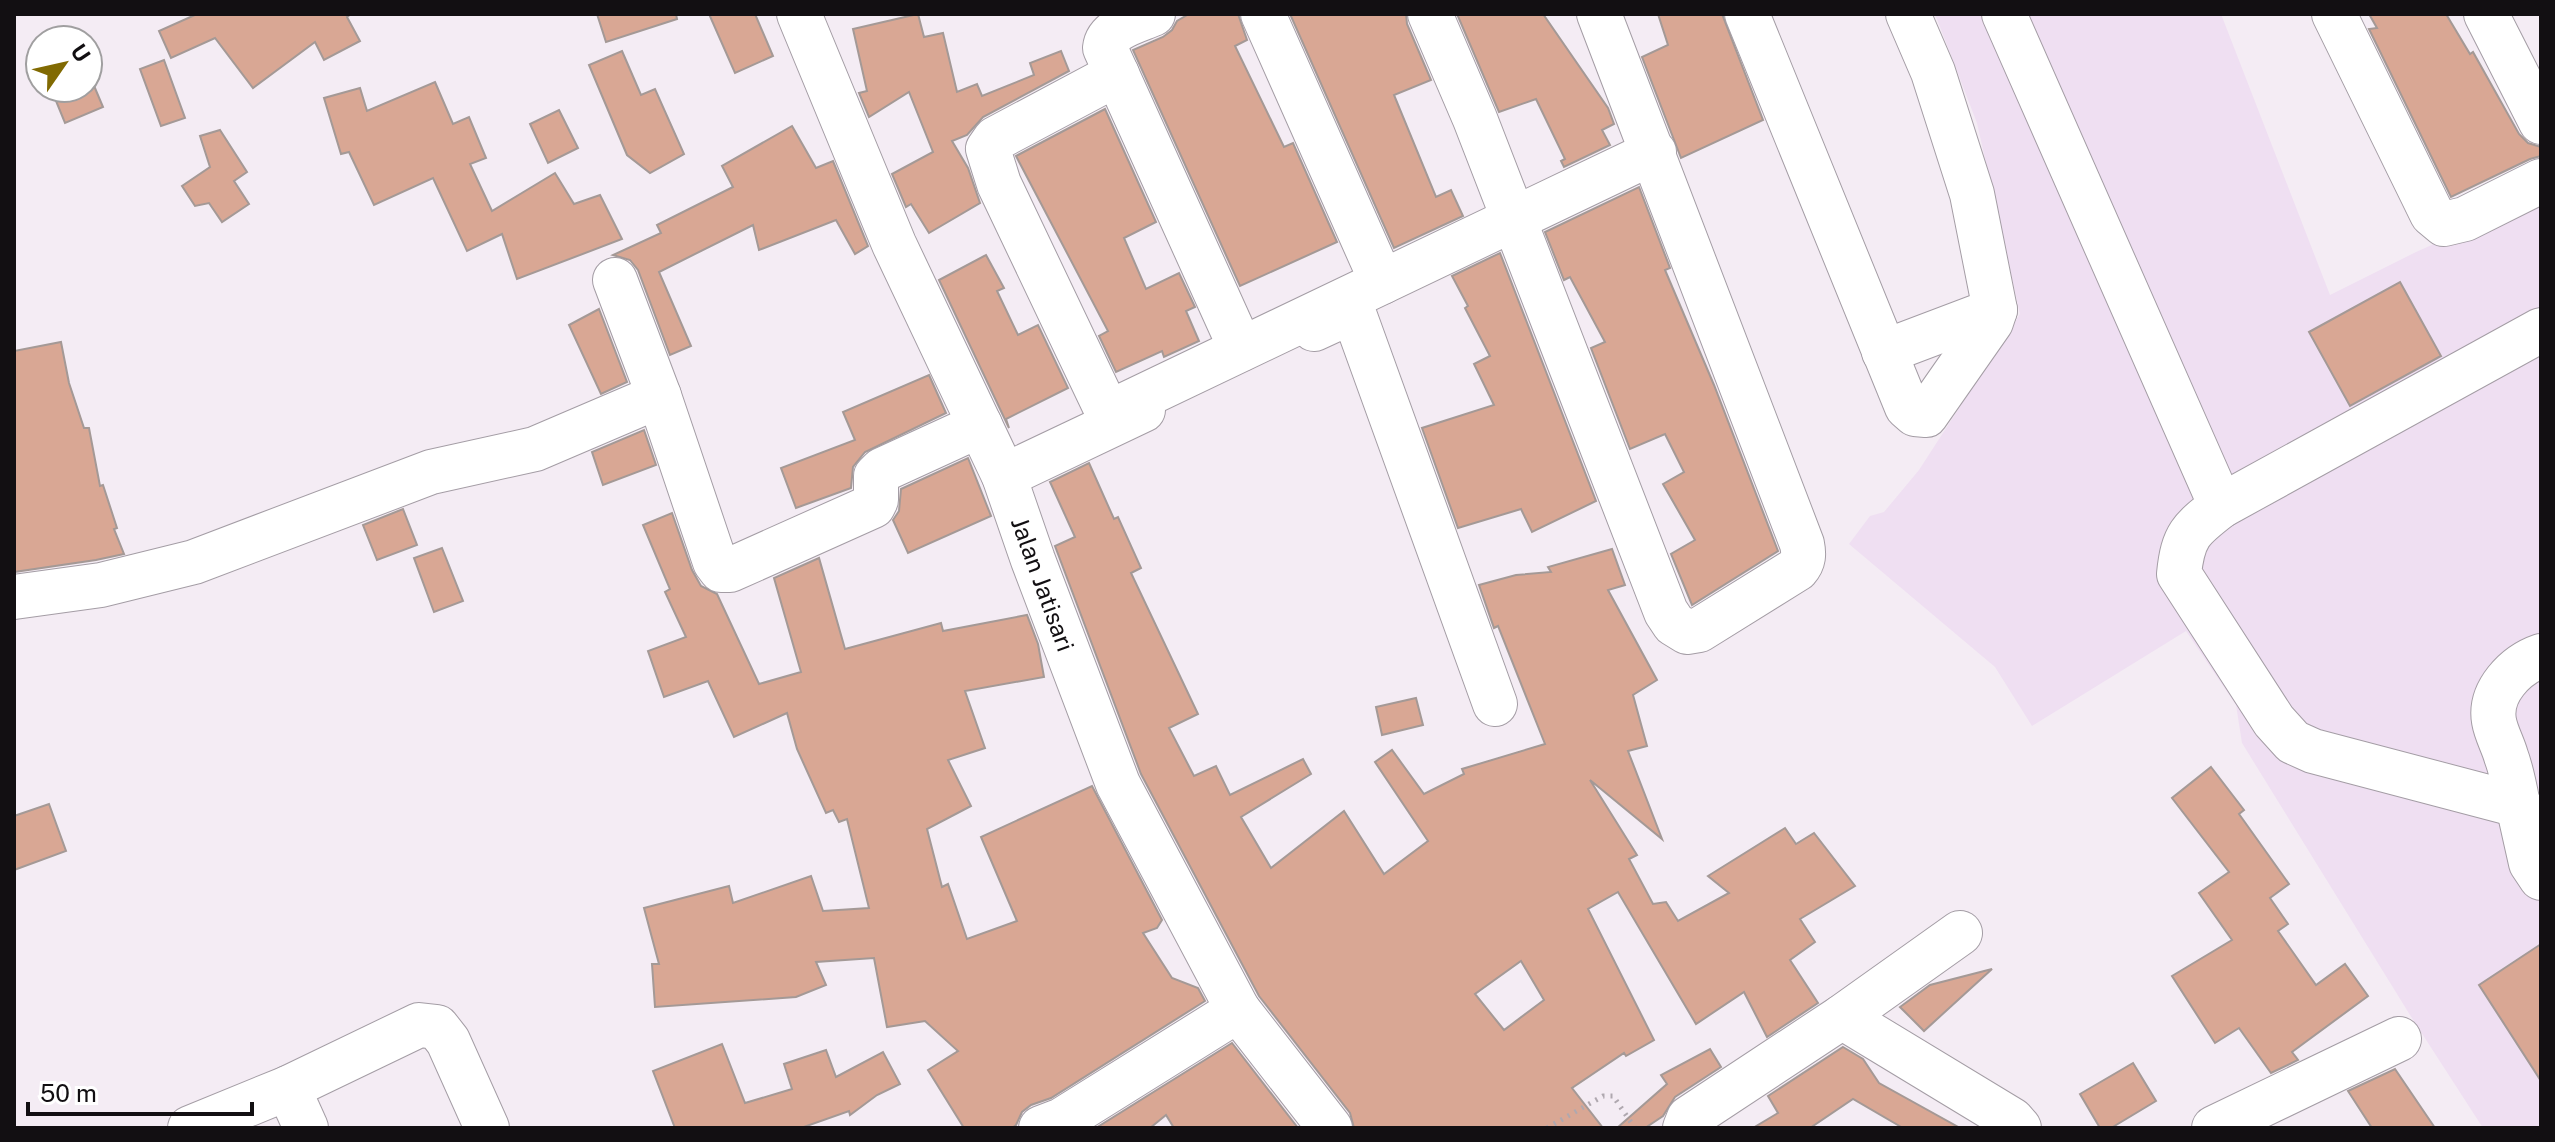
<svg xmlns="http://www.w3.org/2000/svg" width="2555" height="1142" font-family="'Public Sans',sans-serif">
  <style>
    .commercial { fill: #efdff2 }
    .building { fill: #d9a794; stroke: #a49996; stroke-width: 2; fill-rule: evenodd }
    .lines { fill: none; stroke-linecap: round; stroke-linejoin: round }
    .minor-casing { stroke: #a49da5; stroke-width: 46 }
    .path { stroke: #afa8af; stroke-width: 5; stroke-dasharray: 2 6; stroke-linecap: butt }
    .minor { stroke: #fff; stroke-width: 44 }
    .labels { text-anchor: middle; dominant-baseline: central; stroke-width: 6; stroke-linejoin: round; paint-order: stroke }
    .street-label { font-size: 24px; fill: #120f12; stroke: #fff }
  </style>
  <rect width="100%" height="100%" fill="#f4ecf4"/>
  <path class="commercial" d="M 1935,14 L 2221,14 L 2330,295 L 2416,252 L 2541,196 L 2541,1128 L 2483,1128 L 2410,1015 L 2242,743 L 2236,705 L 2186,631 L 2032,726 L 1995,667 L 1849,544 L 1870,516 L 1884,512 L 1919,470 L 2020,314 L 1977,123 Z"/>
  <g class="building">
    <path d="M 197,14 L 351,14 L 347,17 L 360,41 L 324,60 L 315,42 L 253,88 L 215,38 L 171,58 L 159,31 Z"/>
    <path d="M 597,14 L 676,14 L 677,19 L 606,42 Z"/>
    <path d="M 709,14 L 755,14 L 773,56 L 735,73 Z"/>
    <path d="M 918,14 L 924,37 L 943,33 L 957,92 L 977,84 L 982,96 L 1034,75 L 1030,63 L 1061,51 L 1069,71 L 983,117 L 967,135 L 952,141 L 968,168 L 980,203 L 929,233 L 911,204 L 906,207 L 892,174 L 933,152 L 909,92 L 869,117 L 859,93 L 867,91 L 853,29 Z"/>
    <path d="M 1189,14 L 1238,14 L 1247,40 L 1235,46 L 1284,147 L 1293,143 L 1337,242 L 1240,286 L 1133,50 L 1163,37 L 1172,30 L 1177,21 Z"/>
    <path d="M 1290,14 L 1406,14 L 1407,24 L 1431,80 L 1394,95 L 1436,197 L 1451,190 L 1463,216 L 1394,248 Z"/>
    <path d="M 1457,14 L 1543,14 L 1608,108 L 1614,124 L 1602,130 L 1610,145 L 1564,167 L 1561,161 L 1565,159 L 1536,99 L 1499,112 Z"/>
    <path d="M 1658,14 L 1722,14 L 1763,120 L 1681,158 L 1642,57 L 1668,45 Z"/>
    <path d="M 2369,14 L 2446,14 L 2470,54 L 2473,52 L 2519,134 L 2528,143 L 2541,147 L 2541,156 L 2530,159 L 2451,197 L 2369,29 L 2377,28 Z"/>
    <path d="M 622,51 L 641,95 L 655,89 L 684,154 L 650,173 L 627,155 L 589,65 Z"/>
    <path d="M 164,60 L 185,118 L 161,126 L 140,69 Z"/>
    <path d="M 92,81 L 103,107 L 65,123 L 54,96 L 75,88 L 88,88 L 88,83 Z"/>
    <path d="M 435,82 L 453,124 L 469,117 L 486,158 L 470,164 L 492,211 L 555,173 L 574,204 L 600,195 L 622,239 L 517,279 L 502,234 L 467,251 L 433,178 L 374,205 L 349,152 L 341,154 L 324,98 L 360,88 L 367,111 Z"/>
    <path d="M 1105,109 L 1156,222 L 1124,238 L 1146,289 L 1179,273 L 1195,307 L 1186,311 L 1199,341 L 1164,357 L 1162,351 L 1116,372 L 1099,336 L 1108,331 L 1016,156 Z"/>
    <path d="M 559,110 L 578,148 L 548,163 L 530,124 Z"/>
    <path d="M 792,126 L 816,168 L 833,161 L 868,246 L 855,254 L 836,220 L 759,250 L 753,225 L 659,272 L 691,346 L 670,355 L 638,270 L 630,260 L 613,255 L 661,233 L 657,225 L 733,187 L 722,166 Z"/>
    <path d="M 220,130 L 247,172 L 234,181 L 249,204 L 222,222 L 209,203 L 195,206 L 182,186 L 210,167 L 200,136 Z"/>
    <path d="M 1639,187 L 1670,268 L 1665,270 L 1714,385 L 1778,551 L 1692,605 L 1671,554 L 1695,540 L 1663,484 L 1684,472 L 1665,434 L 1630,449 L 1591,348 L 1605,342 L 1570,277 L 1564,280 L 1545,232 Z"/>
    <path d="M 1500,253 L 1596,501 L 1532,532 L 1521,509 L 1458,528 L 1422,428 L 1494,405 L 1474,364 L 1490,356 L 1465,308 L 1468,306 L 1452,276 Z"/>
    <path d="M 986,255 L 1004,288 L 997,291 L 1018,335 L 1038,325 L 1068,388 L 1006,419 L 1009,428 L 939,280 Z"/>
    <path d="M 2400,282 L 2441,356 L 2350,406 L 2309,332 Z"/>
    <path d="M 599,309 L 627,382 L 601,394 L 569,325 Z"/>
    <path d="M 61,342 L 69,383 L 84,428 L 89,428 L 100,486 L 103,485 L 117,528 L 114,529 L 124,554 L 96,560 L 14,572 L 14,351 Z"/>
    <path d="M 929,375 L 946,413 L 865,452 L 853,467 L 851,488 L 796,508 L 781,468 L 855,440 L 843,412 Z"/>
    <path d="M 644,430 L 656,465 L 603,485 L 592,452 Z"/>
    <path d="M 968,458 L 991,516 L 908,553 L 893,520 L 899,511 L 901,489 Z"/>
    <path d="M 1089,463 L 1114,519 L 1118,517 L 1141,568 L 1131,573 L 1198,714 L 1169,728 L 1194,776 L 1216,766 L 1230,795 L 1303,759 L 1311,774 L 1241,817 L 1271,868 L 1344,811 L 1384,874 L 1428,841 L 1375,762 L 1392,750 L 1424,794 L 1464,774 L 1462,769 L 1545,744 L 1498,626 L 1494,628 L 1479,585 L 1516,575 L 1551,572 L 1548,567 L 1612,549 L 1625,585 L 1608,590 L 1657,680 L 1633,695 L 1647,746 L 1628,751 L 1662,839 L 1590,780 L 1637,855 L 1629,859 L 1653,904 L 1666,902 L 1678,921 L 1729,893 L 1708,876 L 1785,828 L 1796,844 L 1814,833 L 1855,886 L 1800,919 L 1815,942 L 1790,960 L 1818,1003 L 1767,1037 L 1744,992 L 1696,1024 L 1618,892 L 1588,909 L 1654,1040 L 1626,1056 L 1624,1053 L 1572,1088 L 1603,1128 L 1354,1128 L 1350,1113 L 1259,996 L 1141,774 L 1055,546 L 1075,537 L 1050,482 ZM 1521,961 L 1544,1000 L 1504,1030 L 1475,994 Z"/>
    <path d="M 403,509 L 417,545 L 377,560 L 363,525 Z"/>
    <path d="M 672,513 L 692,570 L 701,586 L 717,594 L 759,684 L 801,672 L 774,578 L 819,558 L 845,649 L 941,623 L 943,631 L 1027,615 L 1038,644 L 1044,677 L 965,691 L 985,748 L 948,760 L 971,806 L 927,829 L 942,887 L 948,884 L 967,939 L 1017,921 L 981,837 L 1092,786 L 1162,920 L 1157,928 L 1143,933 L 1172,978 L 1198,988 L 1205,1001 L 1051,1098 L 1031,1105 L 1022,1112 L 1016,1125 L 1012,1128 L 964,1128 L 928,1070 L 958,1051 L 925,1021 L 887,1027 L 874,958 L 816,962 L 826,985 L 796,997 L 655,1007 L 652,964 L 659,964 L 644,908 L 729,886 L 733,903 L 811,876 L 823,911 L 869,908 L 847,819 L 839,822 L 833,810 L 826,813 L 797,749 L 787,713 L 734,737 L 708,681 L 664,697 L 648,651 L 686,637 L 665,592 L 670,589 L 643,525 Z"/>
    <path d="M 442,548 L 463,601 L 434,612 L 414,558 Z"/>
    <path d="M 1416,698 L 1423,725 L 1382,735 L 1376,707 Z"/>
    <path d="M 2211,767 L 2244,810 L 2239,814 L 2289,884 L 2270,898 L 2288,924 L 2278,931 L 2316,985 L 2345,964 L 2368,996 L 2292,1052 L 2298,1060 L 2271,1073 L 2239,1028 L 2215,1043 L 2172,976 L 2232,940 L 2199,893 L 2229,872 L 2172,798 Z"/>
    <path d="M 49,804 L 66,851 L 14,870 L 14,816 Z"/>
    <path d="M 2541,944 L 2541,1081 L 2479,985 Z"/>
    <path d="M 1992,969 L 1924,1031 L 1900,1007 L 1930,985 Z"/>
    <path d="M 1232,1043 L 1298,1128 L 1174,1128 L 1166,1115 L 1150,1128 L 1096,1128 Z"/>
    <path d="M 722,1044 L 745,1103 L 792,1089 L 784,1064 L 826,1050 L 836,1077 L 883,1052 L 900,1084 L 877,1095 L 850,1115 L 849,1111 L 801,1128 L 675,1128 L 653,1071 Z"/>
    <path d="M 1843,1047 L 1863,1059 L 1879,1083 L 1960,1128 L 1903,1128 L 1853,1099 L 1810,1128 L 1753,1128 L 1778,1113 L 1768,1096 Z"/>
    <path d="M 1710,1049 L 1721,1067 L 1675,1097 L 1663,1116 L 1645,1128 L 1617,1128 L 1667,1084 L 1661,1075 Z"/>
    <path d="M 2133,1063 L 2156,1101 L 2111,1128 L 2100,1128 L 2080,1094 Z"/>
    <path d="M 2395,1069 L 2435,1128 L 2372,1128 L 2348,1091 Z"/>
  </g>
  <g class="lines">
    <g class="minor-casing">
      <g id="minor">
        <path d="M 799,14 L 894,244 L 1004,476 L 1033,560 L 1118,784 L 1238,1010 L 1330,1128"/>
        <path d="M 1153,14 C 1137,21 1107,28 1105,48 L 1241,349"/>
        <path d="M 1263,14 L 1382,282"/>
        <path d="M 1430,14 L 1475,119 L 1666,612 L 1674,624 L 1687,632 L 1699,630 L 1797,569 C 1804,561 1804,554 1802,544 L 1599,14"/>
        <path d="M 1747,14 L 1907,407 L 1915,414 L 1926,415 L 1991,322 L 1995,310 L 1972,194 L 1933,72 L 1908,14"/>
        <path d="M 2004,14 L 2221,506"/>
        <path d="M 2334,14 L 2432,214 L 2444,224 L 2465,219 L 2541,181"/>
        <path d="M 2486,14 L 2541,122"/>
        <path d="M 1117,74 L 995,139 L 988,149 L 999,184 L 1108,413 L 1654,152"/>
        <path d="M 615,280 L 659,396 L 715,562 L 721,570 L 730,570 L 873,506 L 876,500 L 876,476 L 882,470 L 980,425"/>
        <path d="M 1314,329 L 1353,311 L 1495,704"/>
        <path d="M 2541,330 L 2221,506 C 2191,529 2183,535 2179,574 L 2274,721 L 2293,742 L 2313,751 L 2518,805 C 2515,789 2512,772 2506,756 C 2503,745 2496,733 2494,721 C 2489,692 2515,665 2541,656"/>
        <path d="M 1884,352 L 1995,310"/>
        <path d="M 1004,476 L 1143,410"/>
        <path d="M 14,597 L 101,585 L 194,562 L 431,472 L 535,449 L 659,396"/>
        <path d="M 2541,830 L 2518,805 L 2531,863 L 2541,878"/>
        <path d="M 1842,1017 L 2012,1120 L 2019,1128"/>
        <path d="M 288,1088 L 306,1128"/>
        <path d="M 190,1128 L 288,1088 L 419,1025 L 437,1027 L 448,1041 L 487,1128"/>
        <path d="M 1041,1128 L 1062,1120 L 1238,1010"/>
        <path d="M 1685,1128 L 1689,1118 L 1842,1017 L 1960,933"/>
        <path d="M 2214,1128 L 2399,1039"/>
      </g>
    </g>
    <path class="path" d="M 1547,1128 L 1603,1096 L 1613,1096 L 1635,1128"/>
    <use href="#minor" class="minor"/>
  </g>
  <g class="labels">
    <g class="street-label">
      <text transform="translate(1043 584) rotate(70)">Jalan Jatisari</text>
    </g>
  </g>
  <rect width="2555" height="1142" fill="none" stroke="#120f12" stroke-width="32"/>
  <g transform="translate(64 64) rotate(56)"><circle r="38" fill="#ffffff" stroke="#a09fa0" stroke-width="2"/>
  <path d="M0-6L14 30L0 20L-14 30Z" fill="#816a02"/>
  <text y="-12" font-size="22" font-weight="bold" text-anchor="middle" fill="#120f12">U</text>
  </g>
  <path d="M28 1102v12h224v-12" fill="none" stroke="#120f12" stroke-width="4"/>
  <text x="40" y="1102" font-size="24" fill="#120f12" stroke="#ffffff" stroke-width="6" paint-order="stroke">50 m</text>
</svg>
